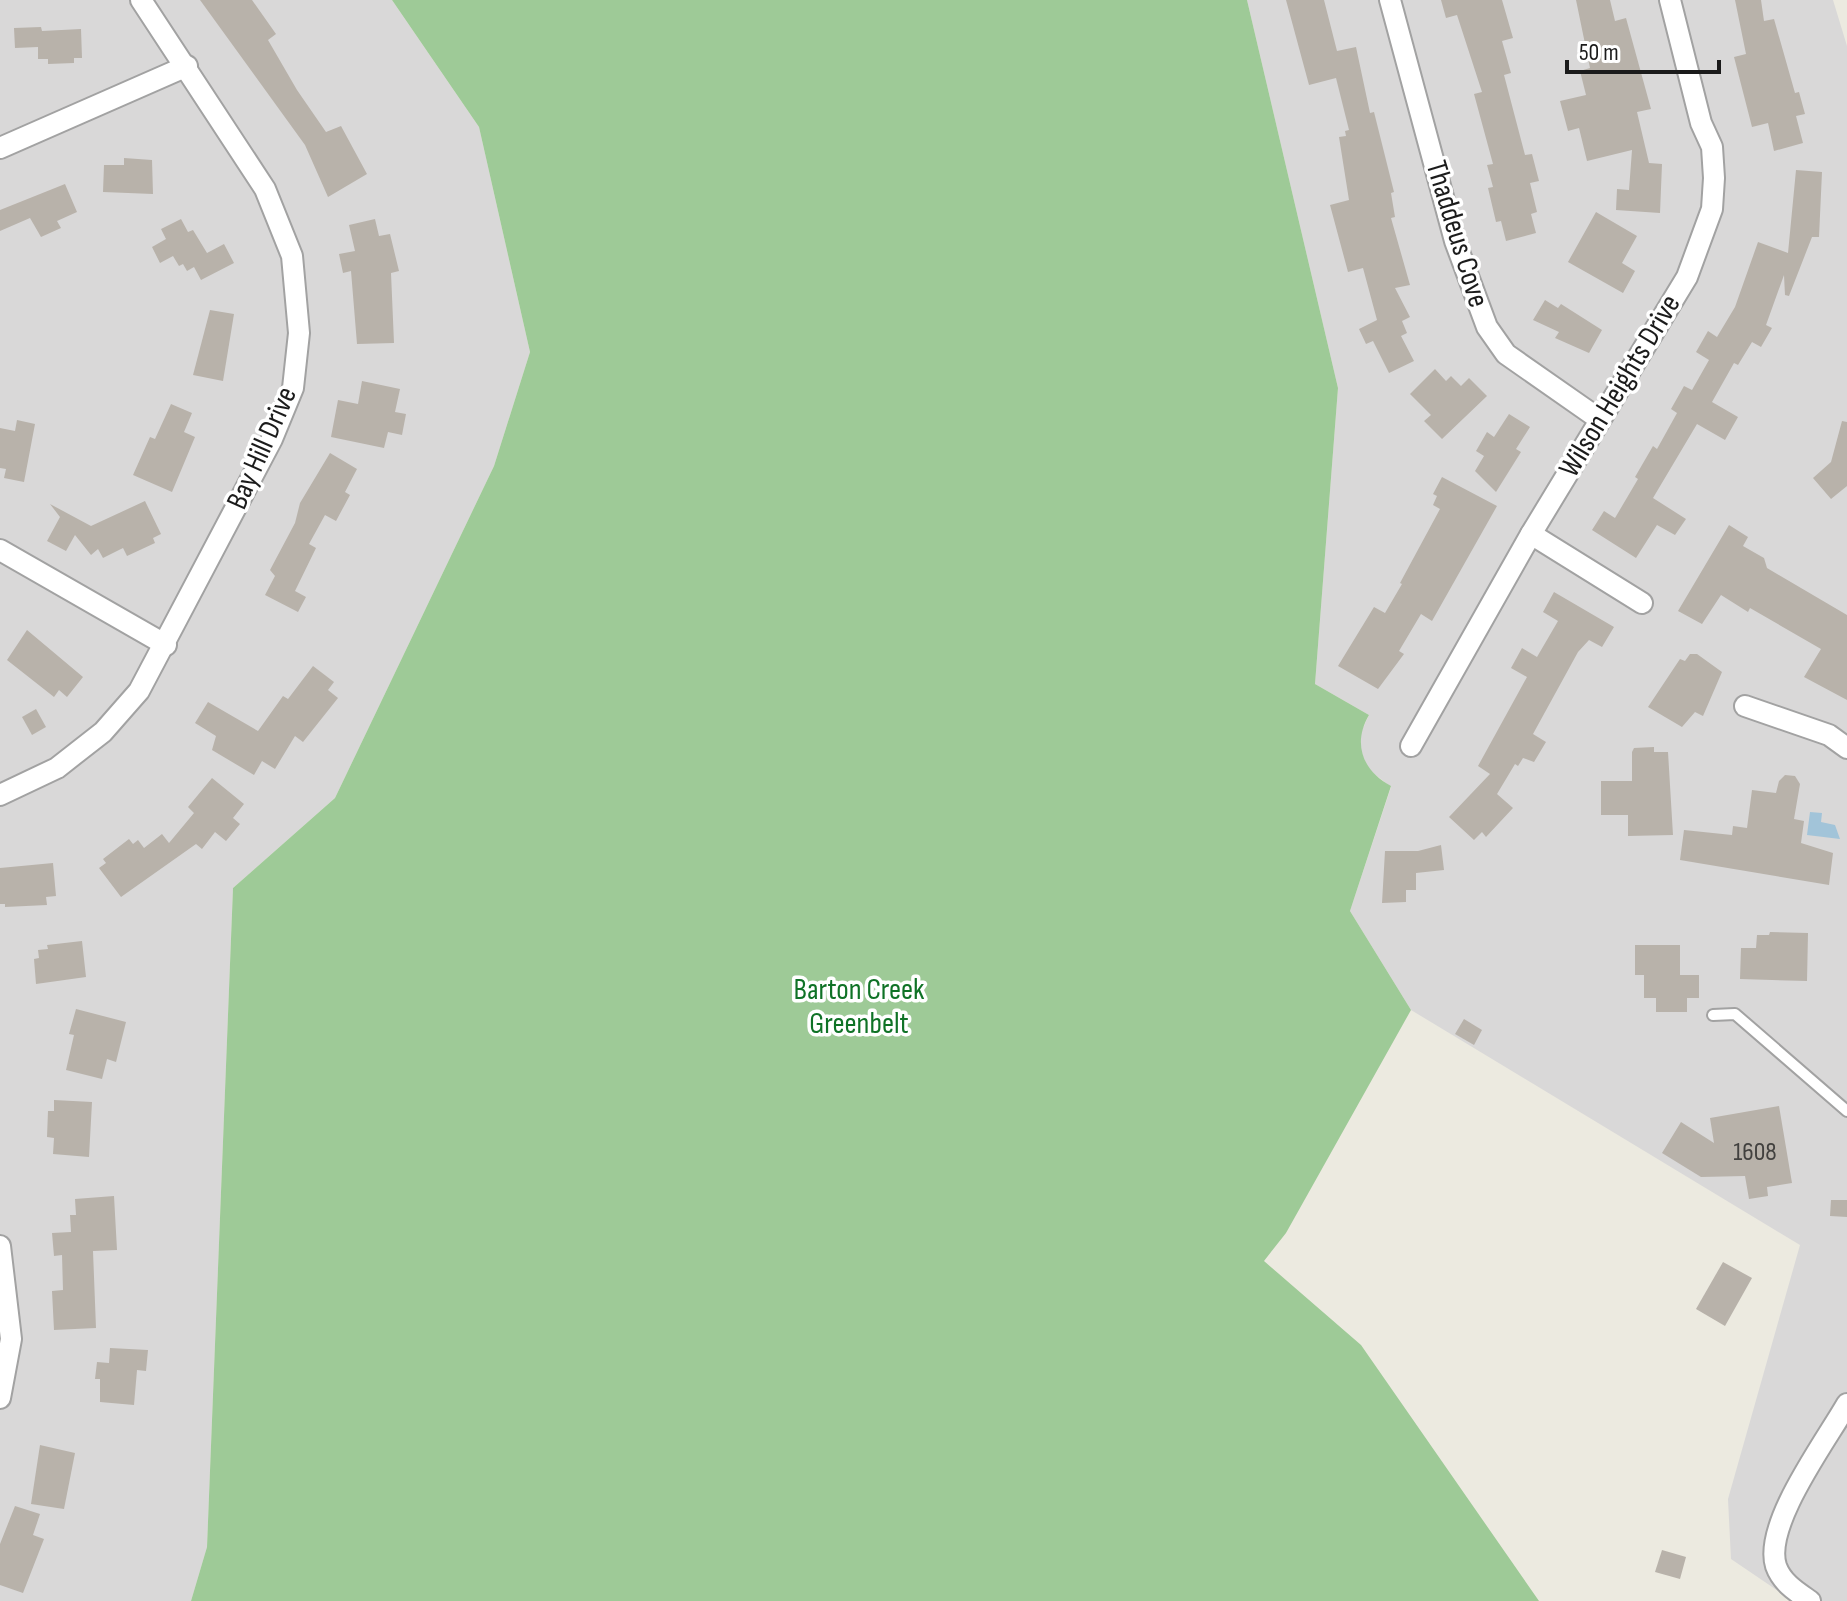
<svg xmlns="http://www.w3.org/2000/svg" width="1847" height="1601" font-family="'Sofia Sans Condensed',sans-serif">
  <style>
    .residential { fill: #d9d8d8 }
    .forest { fill: #9eca97 }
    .water { fill: #a2c4d9 }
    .building { fill: #b8b2aa }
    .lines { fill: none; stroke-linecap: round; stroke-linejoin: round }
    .service-casing { stroke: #a2a2a2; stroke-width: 14 }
    .minor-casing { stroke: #a2a2a2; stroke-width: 24 }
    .service { stroke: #fff; stroke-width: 10 }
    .minor { stroke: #fff; stroke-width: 20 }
    .labels { text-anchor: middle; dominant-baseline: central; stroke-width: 7; stroke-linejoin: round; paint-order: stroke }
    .number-label { font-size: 26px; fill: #42413f }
    .street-label { font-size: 30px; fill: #1b1b1b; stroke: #fff }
    .park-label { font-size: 30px; fill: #0f7226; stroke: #fff }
  </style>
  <rect width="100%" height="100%" fill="#eceae0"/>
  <g class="residential">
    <path d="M 0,0 L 392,0 L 479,127 L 530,352 L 494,466 L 335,798 L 233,888 L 207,1547 L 191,1601 L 0,1601 Z"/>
    <path d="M 1247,0 L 1833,0 L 1847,46 L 1847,1601 L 1793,1601 L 1731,1559 L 1728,1499 L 1800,1245 L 1411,1010 L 1350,911 L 1391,787 L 1368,769 L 1361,751 L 1361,732 L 1369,715 L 1315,684 L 1338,388 Z"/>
  </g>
  <path class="forest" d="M 392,0 L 1247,0 L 1338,388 L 1315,684 L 1369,715 C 1352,744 1363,771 1391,786 L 1350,911 L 1411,1010 L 1286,1233 L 1264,1261 L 1361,1345 L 1539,1601 L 191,1601 L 207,1547 L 233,888 L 335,798 L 494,466 L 530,352 L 479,127 Z"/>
  <path class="water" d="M 1810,812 L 1822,813 L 1821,822 L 1835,825 L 1840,839 L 1807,835 Z"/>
  <g class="building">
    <path d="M 200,0 L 252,0 L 276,34 L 268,40 L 297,90 L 326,132 L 341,126 L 367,174 L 328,197 L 305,145 Z"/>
    <path d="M 1286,0 L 1324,0 L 1337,51 L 1356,47 L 1370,113 L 1374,112 L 1394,192 L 1391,193 L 1395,217 L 1391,218 L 1410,285 L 1395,288 L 1410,317 L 1402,321 L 1407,333 L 1401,336 L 1414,361 L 1389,373 L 1373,341 L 1366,344 L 1359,329 L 1377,320 L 1363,268 L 1348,272 L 1330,205 L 1349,200 L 1339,137 L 1346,136 L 1345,131 L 1349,130 L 1336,78 L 1309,85 Z"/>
    <path d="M 1441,0 L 1502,0 L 1513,38 L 1502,41 L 1511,73 L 1504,75 L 1525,155 L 1532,154 L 1539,181 L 1530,183 L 1537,212 L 1531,214 L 1536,233 L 1506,241 L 1501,221 L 1496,222 L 1488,188 L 1493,187 L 1487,165 L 1493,164 L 1474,94 L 1482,92 L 1457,15 L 1446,18 Z"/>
    <path d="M 1576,0 L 1610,0 L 1615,21 L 1626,18 L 1651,109 L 1637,112 L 1649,163 L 1662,164 L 1660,213 L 1616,210 L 1617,189 L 1629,190 L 1632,150 L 1587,161 L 1579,128 L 1568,131 L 1560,101 L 1586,95 L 1580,71 L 1590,68 Z"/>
    <path d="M 1735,0 L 1761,0 L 1764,21 L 1774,19 L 1795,93 L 1799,92 L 1805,114 L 1796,116 L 1803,143 L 1774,151 L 1768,123 L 1752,127 L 1734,57 L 1746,54 Z"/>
    <path d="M 41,27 L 42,31 L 81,29 L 82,58 L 74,58 L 74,63 L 48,64 L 48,59 L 38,59 L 38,47 L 15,48 L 14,28 Z"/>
    <path d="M 124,158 L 152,160 L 153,194 L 103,192 L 104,165 L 124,165 Z"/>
    <path d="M 1796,170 L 1822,172 L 1819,237 L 1812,237 L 1789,296 L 1785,295 L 1784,275 L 1766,325 L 1772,328 L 1761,347 L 1752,342 L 1738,365 L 1734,363 L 1712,402 L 1738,417 L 1725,440 L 1697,424 L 1653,498 L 1686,519 L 1675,535 L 1657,525 L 1636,558 L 1592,530 L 1604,511 L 1615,518 L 1638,479 L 1635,477 L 1653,446 L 1657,449 L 1677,413 L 1671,409 L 1684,386 L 1692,390 L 1709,360 L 1696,352 L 1708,331 L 1717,337 L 1735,307 L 1758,242 L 1788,253 Z"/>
    <path d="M 65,184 L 77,212 L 57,221 L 61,228 L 41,237 L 30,218 L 0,231 L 0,210 Z"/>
    <path d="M 1596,212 L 1637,236 L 1622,263 L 1635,271 L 1623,293 L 1568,262 Z"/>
    <path d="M 181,219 L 188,232 L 193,230 L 207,253 L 224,244 L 234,263 L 201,280 L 194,267 L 187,271 L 183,264 L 179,266 L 173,256 L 160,263 L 152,247 L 166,239 L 161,229 Z"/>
    <path d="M 375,219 L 379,236 L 390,234 L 399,271 L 391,273 L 394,343 L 357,344 L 351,271 L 343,273 L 339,254 L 355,251 L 349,225 Z"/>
    <path d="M 1545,300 L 1558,308 L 1561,304 L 1602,330 L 1589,353 L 1555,338 L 1559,332 L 1533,320 Z"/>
    <path d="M 210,310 L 234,314 L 223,381 L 193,375 Z"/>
    <path d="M 1435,369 L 1446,381 L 1451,376 L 1461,386 L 1469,378 L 1487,396 L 1442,439 L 1424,421 L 1431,415 L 1410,394 Z"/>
    <path d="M 362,381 L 400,389 L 395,412 L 406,414 L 402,435 L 388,432 L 384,448 L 331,437 L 338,400 L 358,404 Z"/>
    <path d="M 171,404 L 192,413 L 184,432 L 195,437 L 172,492 L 133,475 L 150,437 L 155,439 Z"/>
    <path d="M 1509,414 L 1530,427 L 1516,449 L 1521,452 L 1496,492 L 1475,471 L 1484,456 L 1476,451 L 1487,432 L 1494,437 Z"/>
    <path d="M 17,420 L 35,424 L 24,482 L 4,478 L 6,469 L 0,468 L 0,428 L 15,431 Z"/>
    <path d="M 1842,421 L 1847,422 L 1847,486 L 1831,499 L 1813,478 L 1831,462 Z"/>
    <path d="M 330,453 L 357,469 L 345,492 L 350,495 L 336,521 L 325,515 L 309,544 L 316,548 L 295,591 L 306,597 L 298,612 L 265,595 L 275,576 L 270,570 L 295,523 L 300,503 Z"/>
    <path d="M 1442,477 L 1497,506 L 1432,621 L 1421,614 L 1399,651 L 1404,654 L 1378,689 L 1338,666 L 1374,607 L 1385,613 L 1402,584 L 1400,583 L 1440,509 L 1433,505 L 1437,496 L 1433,494 Z"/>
    <path d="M 145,501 L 161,534 L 153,538 L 155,543 L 127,556 L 123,548 L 103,558 L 98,549 L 91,555 L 75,535 L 66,551 L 47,541 L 60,517 L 50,504 L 91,526 Z"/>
    <path d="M 1729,525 L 1748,537 L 1743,546 L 1764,558 L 1767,568 L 1847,615 L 1847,700 L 1804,677 L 1821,649 L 1750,608 L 1748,612 L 1721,595 L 1702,624 L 1678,611 Z"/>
    <path d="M 1554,592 L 1614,627 L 1602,647 L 1589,640 L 1578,652 L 1533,734 L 1546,742 L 1534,762 L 1523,758 L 1518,766 L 1515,764 L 1497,794 L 1513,808 L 1486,837 L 1482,832 L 1474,840 L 1449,817 L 1490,774 L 1478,766 L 1527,677 L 1511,668 L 1522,648 L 1537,657 L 1558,621 L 1543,612 Z"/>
    <path d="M 27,630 L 83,677 L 67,697 L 59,690 L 54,697 L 7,660 Z"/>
    <path d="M 1690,654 L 1697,654 L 1722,672 L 1703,716 L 1695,712 L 1682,727 L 1648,707 L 1680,659 L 1685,661 Z"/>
    <path d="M 313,666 L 334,682 L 328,690 L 338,698 L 303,742 L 295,736 L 275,769 L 262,761 L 254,775 L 212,750 L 216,736 L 195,723 L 208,702 L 258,731 L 283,696 L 288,699 Z"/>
    <path d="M 36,709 L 46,727 L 32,735 L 22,717 Z"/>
    <path d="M 1654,747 L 1654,752 L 1668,752 L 1673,835 L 1628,836 L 1628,815 L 1601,815 L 1601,781 L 1632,781 L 1632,752 L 1634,748 Z"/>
    <path d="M 1785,775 L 1795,776 L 1800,784 L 1794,819 L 1804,821 L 1801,843 L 1833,853 L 1829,885 L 1680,860 L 1684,830 L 1732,835 L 1733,826 L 1747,828 L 1752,790 L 1776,793 L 1779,781 Z"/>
    <path d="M 212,778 L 244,804 L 233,818 L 240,824 L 226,841 L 215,832 L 202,849 L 196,844 L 121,897 L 99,868 L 106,863 L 103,859 L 129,839 L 133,844 L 138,840 L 144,848 L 162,834 L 169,843 L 194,813 L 188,807 Z"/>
    <path d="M 1441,845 L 1444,870 L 1416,873 L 1416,890 L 1406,890 L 1406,902 L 1382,903 L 1385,851 L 1418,851 Z"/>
    <path d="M 53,863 L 56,896 L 46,897 L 47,905 L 5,907 L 5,904 L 0,904 L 0,868 Z"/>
    <path d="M 1770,932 L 1808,933 L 1807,981 L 1740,979 L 1741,948 L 1756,948 L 1757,935 L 1769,935 Z"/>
    <path d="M 82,941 L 86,977 L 36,984 L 34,959 L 39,958 L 38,950 L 48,949 L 47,945 Z"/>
    <path d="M 1635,945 L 1680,945 L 1680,975 L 1699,975 L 1699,998 L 1687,998 L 1687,1012 L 1656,1012 L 1656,998 L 1644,998 L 1644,975 L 1635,975 Z"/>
    <path d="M 76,1009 L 126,1022 L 116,1062 L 107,1059 L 102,1079 L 66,1070 L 74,1035 L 69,1034 Z"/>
    <path d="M 1464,1019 L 1482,1030 L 1474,1045 L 1455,1034 Z"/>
    <path d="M 54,1100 L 92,1102 L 89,1157 L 53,1154 L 54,1138 L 47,1137 L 48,1111 L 54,1111 Z"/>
    <path d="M 1779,1106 L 1792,1183 L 1767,1187 L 1768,1196 L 1749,1199 L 1745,1176 L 1701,1177 L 1662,1153 L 1681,1122 L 1714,1143 L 1710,1118 Z"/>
    <path d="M 114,1196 L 117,1250 L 93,1251 L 96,1328 L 54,1330 L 52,1291 L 63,1290 L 62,1255 L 54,1256 L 52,1233 L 71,1232 L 70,1215 L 76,1215 L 75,1199 Z"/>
    <path d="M 1831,1200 L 1847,1200 L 1847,1217 L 1830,1216 Z"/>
    <path d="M 1723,1262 L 1752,1278 L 1725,1326 L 1696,1309 Z"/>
    <path d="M 110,1348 L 148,1350 L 146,1371 L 137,1370 L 134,1405 L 100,1402 L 100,1379 L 95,1379 L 97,1362 L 109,1363 Z"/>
    <path d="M 40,1445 L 75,1453 L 64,1509 L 31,1504 Z"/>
    <path d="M 15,1506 L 40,1514 L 33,1535 L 44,1539 L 23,1593 L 0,1585 L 0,1544 Z"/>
    <path d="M 1662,1550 L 1686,1557 L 1680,1579 L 1655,1572 Z"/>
  </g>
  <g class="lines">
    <g class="service-casing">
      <path id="service" d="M 1713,1015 L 1735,1014 L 1847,1111"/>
    </g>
    <g class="minor-casing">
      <g id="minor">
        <path d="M 1390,0 L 1455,241 L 1487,327 L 1506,354 L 1599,419"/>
        <path d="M 0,148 L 187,66"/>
        <path d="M 1531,534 L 1642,603"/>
        <path d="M 0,550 L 166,645"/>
        <path d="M 1745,706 L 1829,735 L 1847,748"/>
        <path d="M 1411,746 L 1531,534 L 1687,277 L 1712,209 L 1714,178 L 1712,147 L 1701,123 L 1670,0"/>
        <path d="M 0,795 L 57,768 L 103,732 L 139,691 L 272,439 L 293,388 L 299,333 L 292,256 L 265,189 L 141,0"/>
        <path d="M 0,1246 L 11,1339 L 0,1398"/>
        <path d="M 1810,1601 C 1797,1592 1782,1583 1776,1566 C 1763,1525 1826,1441 1847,1404"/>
      </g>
    </g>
    <use href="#service" class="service"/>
    <use href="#minor" class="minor"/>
  </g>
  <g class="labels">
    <g class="number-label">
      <text x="1755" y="1152">1608</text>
    </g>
    <g class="street-label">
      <text transform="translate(1457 234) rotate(73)">Thaddeus Cove</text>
      <text transform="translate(1620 386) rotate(-59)">Wilson Heights Drive</text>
      <text transform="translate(262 448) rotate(-66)">Bay Hill Drive</text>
    </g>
    <g class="park-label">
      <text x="859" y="990">Barton Creek<tspan x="859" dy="34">Greenbelt</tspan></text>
    </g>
  </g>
  <path d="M1567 60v12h152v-12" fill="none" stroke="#1b1b1b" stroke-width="4"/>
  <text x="1579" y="60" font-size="24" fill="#1b1b1b" stroke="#ffffff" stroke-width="6" paint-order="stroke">50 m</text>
</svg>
